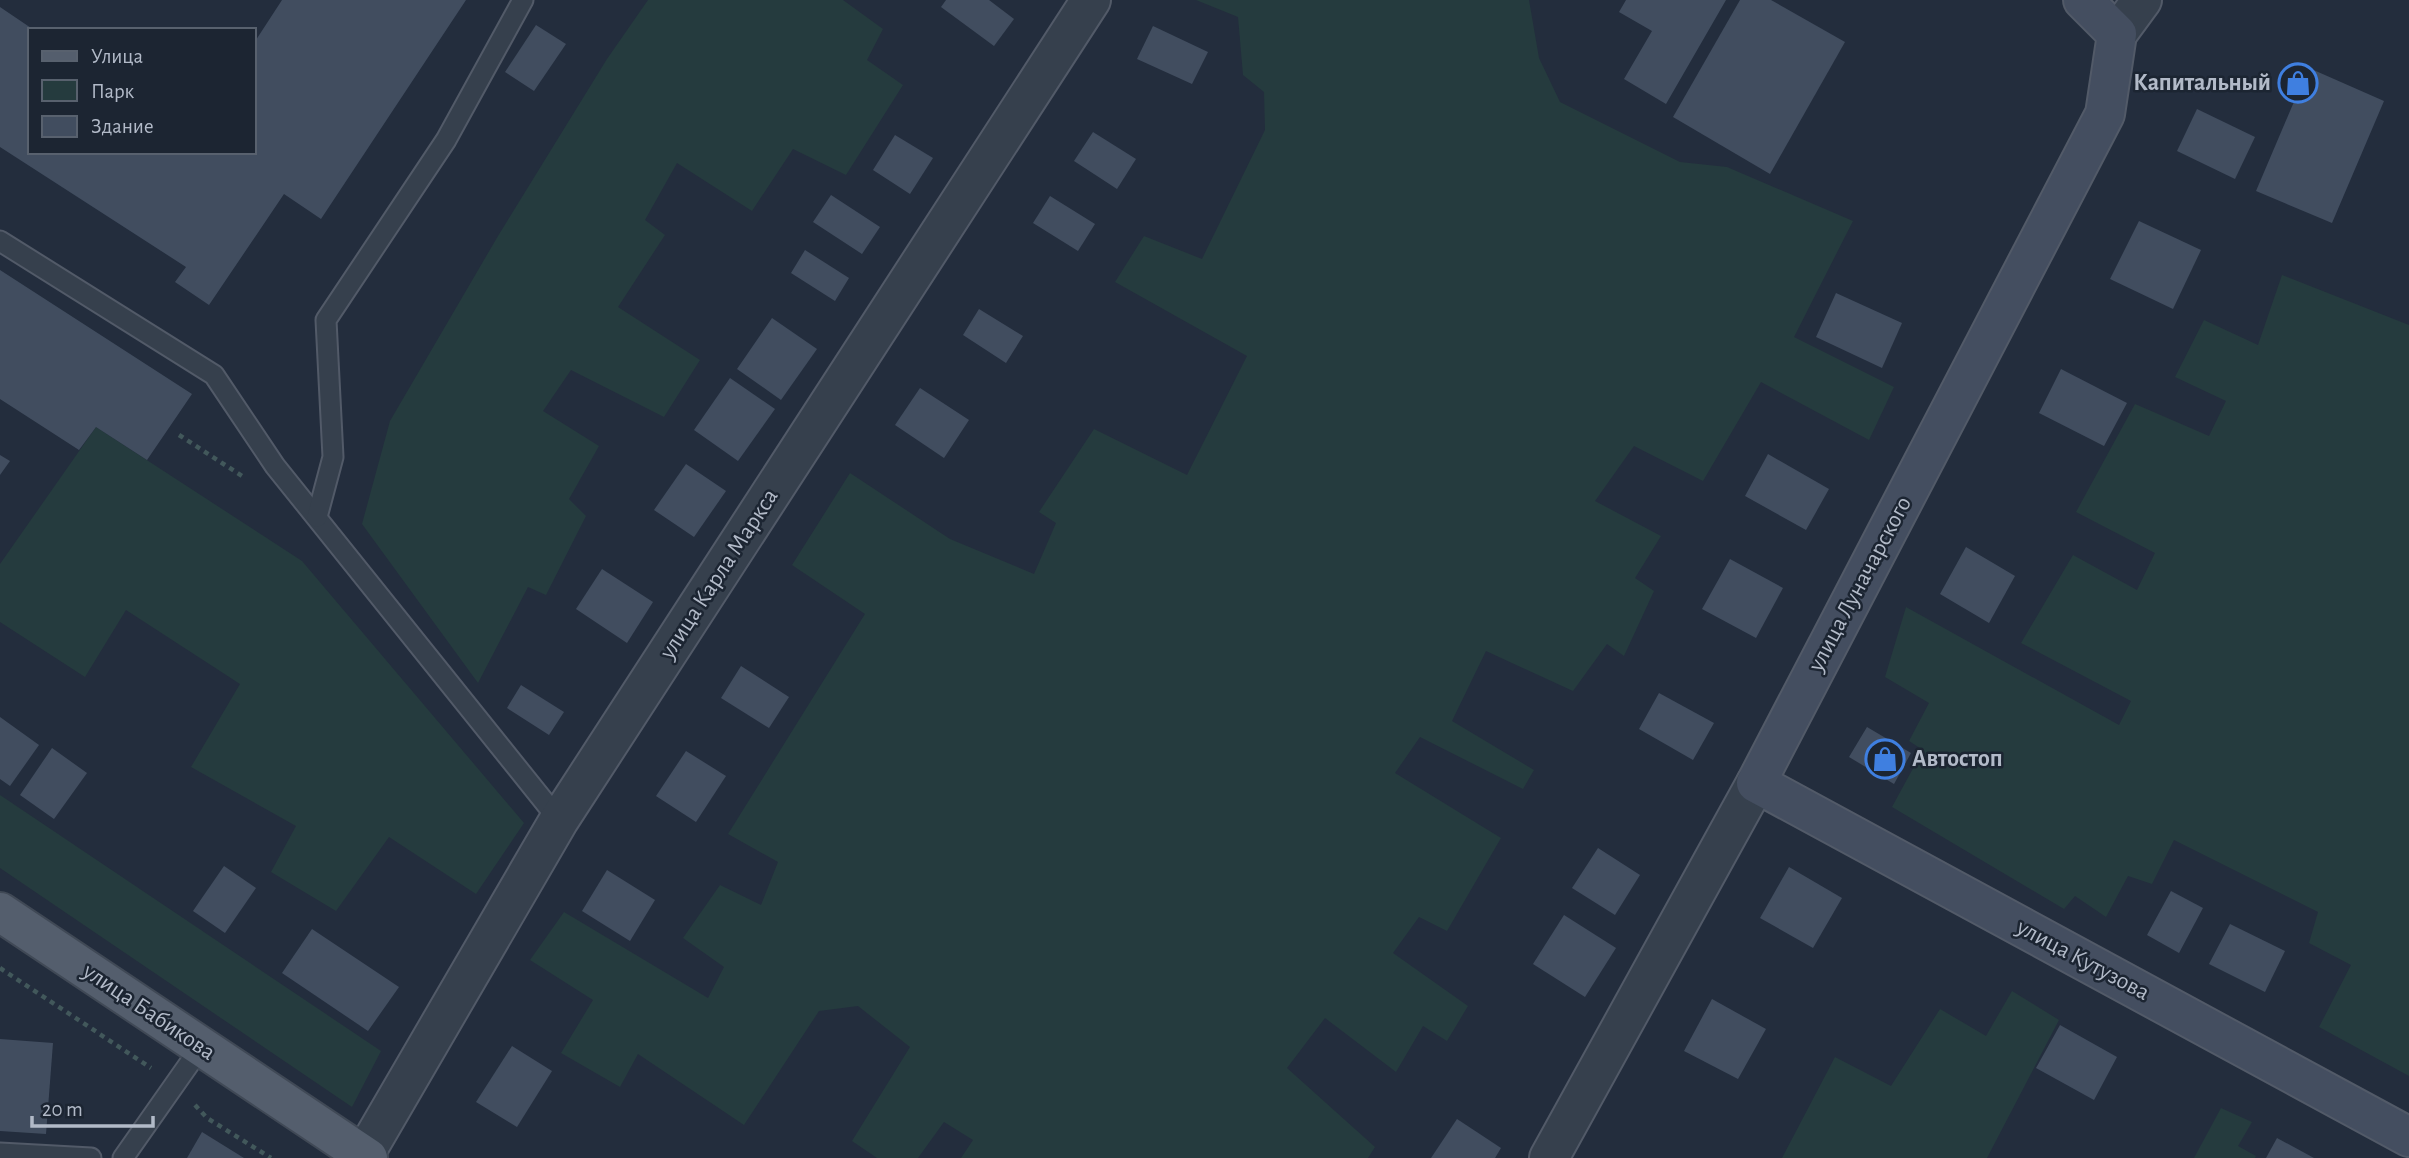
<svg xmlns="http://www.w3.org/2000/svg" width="2409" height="1158" font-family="'Alegreya Sans',sans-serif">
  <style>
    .green { fill: #253b3e }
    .building { fill: #414d5f }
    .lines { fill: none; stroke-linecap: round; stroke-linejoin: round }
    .lane-casing { stroke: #525a68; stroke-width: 23 }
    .street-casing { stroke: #525a68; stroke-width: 42 }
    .secondary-casing { stroke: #525a68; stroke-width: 42 }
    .primary-casing { stroke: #404956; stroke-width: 42 }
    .path { stroke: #42585b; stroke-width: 4.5; stroke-dasharray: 5 5; stroke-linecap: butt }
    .lane { stroke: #36404d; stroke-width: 19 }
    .street { stroke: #36404d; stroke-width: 38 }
    .secondary { stroke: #444e60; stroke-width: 38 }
    .primary { stroke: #545e6d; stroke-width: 38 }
    .labels { text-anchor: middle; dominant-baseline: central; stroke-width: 5; stroke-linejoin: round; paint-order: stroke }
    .poi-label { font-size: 24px; font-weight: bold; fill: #b2bac8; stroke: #1c2532; text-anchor: end }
    .street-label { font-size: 24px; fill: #b2bac8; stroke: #1c2532 }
  </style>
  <rect width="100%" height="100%" fill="#232d3d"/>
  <g class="green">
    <path d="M 648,0 L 843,0 L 883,29 L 867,60 L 903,85 L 846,175 L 793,149 L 752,211 L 677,163 L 645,220 L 665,235 L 618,307 L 700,360 L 664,417 L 571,370 L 543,411 L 599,446 L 569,499 L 586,516 L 546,595 L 528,587 L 478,683 L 362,524 L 390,421 L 498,236 L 607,59 Z"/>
    <path d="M 1196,0 L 1529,0 L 1539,58 L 1560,102 L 1680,162 L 1727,167 L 1853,221 L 1794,337 L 1894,387 L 1869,440 L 1761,382 L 1703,481 L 1634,446 L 1595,501 L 1661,536 L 1635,578 L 1654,591 L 1624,656 L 1607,644 L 1573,691 L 1486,651 L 1452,721 L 1534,770 L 1523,789 L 1420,737 L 1395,773 L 1501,838 L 1447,931 L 1419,917 L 1393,953 L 1468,1006 L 1447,1041 L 1423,1026 L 1396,1072 L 1325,1018 L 1287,1068 L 1375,1147 L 1368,1158 L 961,1158 L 973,1140 L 944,1122 L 918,1158 L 877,1158 L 852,1141 L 910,1047 L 858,1006 L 819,1011 L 744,1125 L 638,1054 L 620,1087 L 561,1053 L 593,1000 L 530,960 L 564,912 L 708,998 L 724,967 L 683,938 L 720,885 L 761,905 L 778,862 L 728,834 L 865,614 L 792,565 L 850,473 L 950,539 L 1034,574 L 1056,523 L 1039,512 L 1094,429 L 1187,475 L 1247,356 L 1115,282 L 1144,236 L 1202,259 L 1265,130 L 1264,92 L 1243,75 L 1238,17 Z"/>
    <path d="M 2282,275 L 2409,325 L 2409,1076 L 2319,1027 L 2351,965 L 2309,943 L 2318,912 L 2174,840 L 2152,884 L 2128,876 L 2106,917 L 2075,896 L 2064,909 L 1892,807 L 1923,750 L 1909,741 L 1929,703 L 1885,677 L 1906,607 L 2119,725 L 2131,701 L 2021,643 L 2073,555 L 2137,590 L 2155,553 L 2076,512 L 2135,404 L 2209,436 L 2226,401 L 2175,377 L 2204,320 L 2258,345 Z"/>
    <path d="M 96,427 L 302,561 L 524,823 L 476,894 L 389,837 L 336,911 L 271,872 L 296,826 L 191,767 L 240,684 L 126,610 L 85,677 L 0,622 L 0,564 Z"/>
    <path d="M 0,795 L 381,1051 L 352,1107 L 0,868 Z"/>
    <path d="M 2012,991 L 2059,1020 L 1987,1158 L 1782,1158 L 1835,1057 L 1891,1086 L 1940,1009 L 1986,1036 Z"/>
    <path d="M 2221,1108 L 2252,1122 L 2238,1146 L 2256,1156 L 2255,1158 L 2194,1158 Z"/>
  </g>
  <g class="building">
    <path d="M 282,0 L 466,0 L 321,219 L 284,194 L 209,305 L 175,282 L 186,267 L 0,147 L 0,7 L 34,30 L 30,30 L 30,152 L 254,152 L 254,43 Z"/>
    <path d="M 946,0 L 989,0 L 1014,19 L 994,46 L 941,7 Z"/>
    <path d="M 1626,0 L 1726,0 L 1666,104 L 1624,79 L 1652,31 L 1619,12 Z"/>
    <path d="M 1740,0 L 1771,0 L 1845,42 L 1770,174 L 1673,117 Z"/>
    <path d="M 536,25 L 566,44 L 534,91 L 505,72 Z"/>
    <path d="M 1153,26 L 1208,52 L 1192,84 L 1137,59 Z"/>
    <path d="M 2309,68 L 2384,101 L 2332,223 L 2256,191 L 2299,90 L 2284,83 L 2289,72 L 2304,79 Z"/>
    <path d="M 2197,109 L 2255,137 L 2235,179 L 2177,151 Z"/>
    <path d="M 1093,132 L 1136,159 L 1117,189 L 1074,161 Z"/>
    <path d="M 895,135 L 933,158 L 910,194 L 873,170 Z"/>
    <path d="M 831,195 L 880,227 L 862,254 L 813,222 Z"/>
    <path d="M 1050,196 L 1095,224 L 1078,251 L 1033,223 Z"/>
    <path d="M 2139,221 L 2201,250 L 2173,309 L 2110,279 Z"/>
    <path d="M 805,250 L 849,278 L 835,301 L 791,273 Z"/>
    <path d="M 0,270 L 192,394 L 147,460 L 96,427 L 79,450 L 0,399 Z"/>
    <path d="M 1836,293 L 1902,323 L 1882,368 L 1816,337 Z"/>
    <path d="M 979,309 L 1023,336 L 1006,363 L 963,335 Z"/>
    <path d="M 772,318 L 817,349 L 781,400 L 737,369 Z"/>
    <path d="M 2061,369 L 2127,403 L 2104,446 L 2039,413 Z"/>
    <path d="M 730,378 L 775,409 L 738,461 L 694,430 Z"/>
    <path d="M 920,388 L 969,420 L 944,458 L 895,425 Z"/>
    <path d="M 1768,454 L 1829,489 L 1806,530 L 1745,496 Z"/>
    <path d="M 0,455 L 10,461 L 0,475 Z"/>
    <path d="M 686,464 L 726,491 L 694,537 L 654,510 Z"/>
    <path d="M 1966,547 L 2015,576 L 1989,623 L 1940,594 Z"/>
    <path d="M 1730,559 L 1783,588 L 1756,638 L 1702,609 Z"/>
    <path d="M 602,569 L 653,602 L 627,643 L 576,609 Z"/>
    <path d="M 741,666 L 789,697 L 769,728 L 721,698 Z"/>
    <path d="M 521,685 L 564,712 L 549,735 L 507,708 Z"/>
    <path d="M 1659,693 L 1714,723 L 1693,760 L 1639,729 Z"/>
    <path d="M 0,717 L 39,745 L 10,786 L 0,779 Z"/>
    <path d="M 1867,727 L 1911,753 L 1894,784 L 1849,757 Z"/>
    <path d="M 52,748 L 87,773 L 54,819 L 20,795 Z"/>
    <path d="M 686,751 L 726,776 L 696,822 L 656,796 Z"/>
    <path d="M 1598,848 L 1640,875 L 1615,915 L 1572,888 Z"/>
    <path d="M 224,866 L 256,888 L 225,933 L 193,911 Z"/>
    <path d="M 1789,867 L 1842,898 L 1813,948 L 1760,918 Z"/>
    <path d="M 607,870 L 655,900 L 630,941 L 582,911 Z"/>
    <path d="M 2171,891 L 2203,908 L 2179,953 L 2147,935 Z"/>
    <path d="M 1564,915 L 1616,948 L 1585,997 L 1533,964 Z"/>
    <path d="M 2230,924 L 2285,951 L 2265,992 L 2209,964 Z"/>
    <path d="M 312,929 L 399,987 L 368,1031 L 282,973 Z"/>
    <path d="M 1712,999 L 1766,1029 L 1738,1079 L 1684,1051 Z"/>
    <path d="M 2060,1025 L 2117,1057 L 2094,1100 L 2036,1068 Z"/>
    <path d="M 0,1039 L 53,1043 L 46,1134 L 0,1131 Z"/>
    <path d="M 512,1046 L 552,1071 L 517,1127 L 476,1102 Z"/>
    <path d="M 1457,1119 L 1501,1148 L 1495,1158 L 1431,1158 Z"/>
    <path d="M 202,1132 L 244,1158 L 187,1158 Z"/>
    <path d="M 2277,1138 L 2314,1158 L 2266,1158 Z"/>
  </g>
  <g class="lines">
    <g class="lane-casing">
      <g id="lane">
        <path d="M 0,241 L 214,375 L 275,466 L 559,820"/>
        <path d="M 317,517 L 333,457 L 326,320 L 446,140 L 523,0"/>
        <path d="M 0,1153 L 91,1158"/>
        <path d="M 123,1158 L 201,1047"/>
      </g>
    </g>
    <g class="street-casing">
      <g id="street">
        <path d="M 2117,34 L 2142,0"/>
        <path d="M 364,1155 L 559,820 L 1091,0"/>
        <path d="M 1549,1158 L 1756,783"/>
      </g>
    </g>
    <g class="secondary-casing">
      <path id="secondary" d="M 2083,0 L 2117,34 L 2105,114 L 1756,783 L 2409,1137"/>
    </g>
    <g class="primary-casing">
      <path id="primary" d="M 0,912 L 368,1158"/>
    </g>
    <g class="path">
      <path d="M 179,435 L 242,476"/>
      <path d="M 0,968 L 151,1068"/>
      <path d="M 195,1105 L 207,1118 L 271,1158"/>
    </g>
    <use href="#lane" class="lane"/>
    <use href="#street" class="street"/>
    <use href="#secondary" class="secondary"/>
    <use href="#primary" class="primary"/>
  </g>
  <defs>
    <g id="shop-ring" transform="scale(2.0125)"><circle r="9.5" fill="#1c2532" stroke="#3f7fe0" stroke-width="1.5"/><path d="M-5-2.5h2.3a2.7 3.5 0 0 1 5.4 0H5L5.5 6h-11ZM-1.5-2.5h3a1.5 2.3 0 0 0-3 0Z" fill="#3f7fe0"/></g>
  </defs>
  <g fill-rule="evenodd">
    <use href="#shop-ring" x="2298" y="83"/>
    <use href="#shop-ring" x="1885" y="759"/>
  </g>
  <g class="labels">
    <g class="poi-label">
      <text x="2271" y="83">Капитальный</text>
      <text x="1912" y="759" text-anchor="start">Автостоп</text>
    </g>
    <g class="street-label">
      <text transform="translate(719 574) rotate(-57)">улица Карла Маркса</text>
      <text transform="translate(1860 584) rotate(-62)">улица Луначарского</text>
      <text transform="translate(2083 960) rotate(28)">улица Кутузова</text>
      <text transform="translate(149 1012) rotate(34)">улица Бабикова</text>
    </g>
  </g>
  <rect x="28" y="28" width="228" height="126" fill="#1c2532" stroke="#58616e" stroke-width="2"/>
  <rect x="42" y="51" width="35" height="10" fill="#545e6d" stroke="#58616e" stroke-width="2"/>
  <text x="91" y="63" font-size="21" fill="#b2bac8">Улица</text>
  <rect x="42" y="80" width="35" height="21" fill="#253b3e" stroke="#58616e" stroke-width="2"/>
  <text x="91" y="98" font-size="21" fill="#b2bac8">Парк</text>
  <rect x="42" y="116" width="35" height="21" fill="#414d5f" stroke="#58616e" stroke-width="2"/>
  <text x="91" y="133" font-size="21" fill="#b2bac8">Здание</text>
  <path d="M32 1116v10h121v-10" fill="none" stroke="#b2bac8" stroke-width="3.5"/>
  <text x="42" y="1116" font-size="21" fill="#b2bac8" stroke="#1c2532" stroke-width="5" paint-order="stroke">20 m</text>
</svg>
